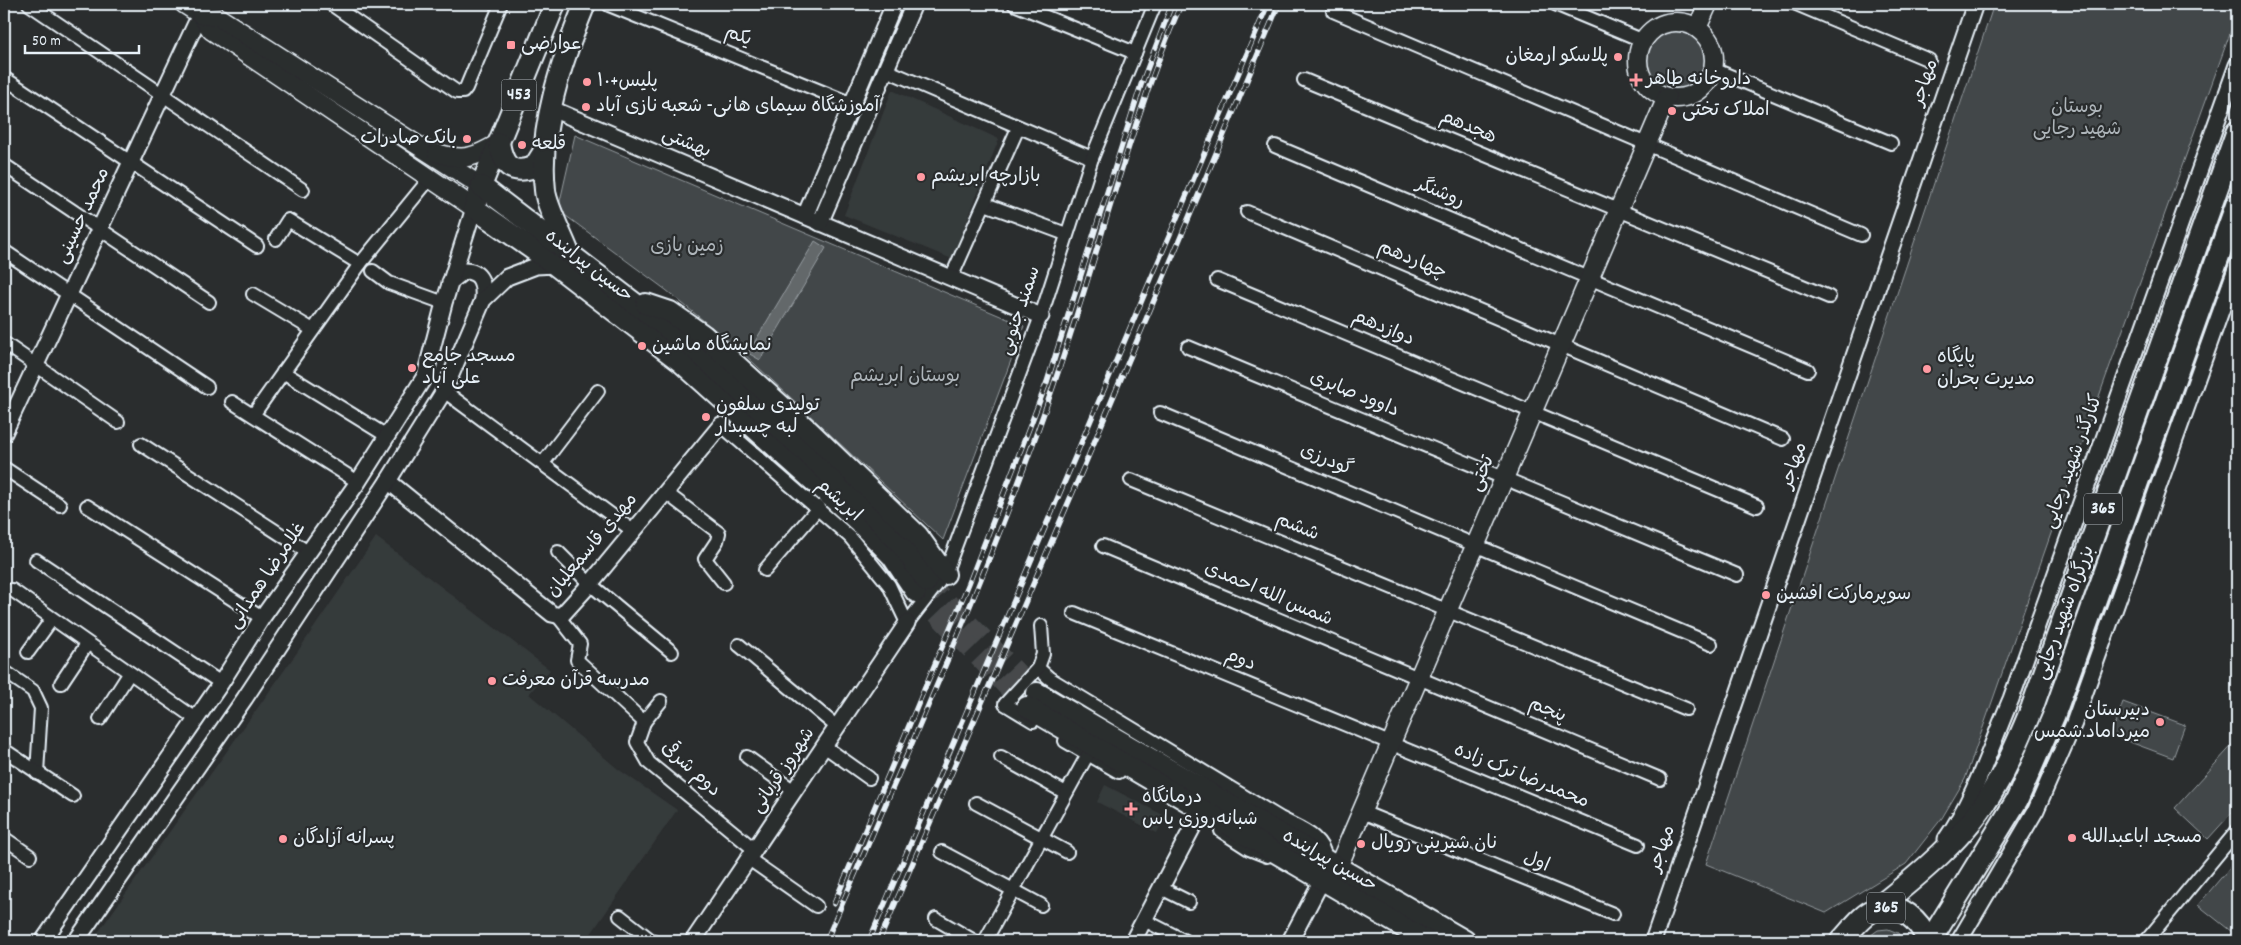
<svg xmlns="http://www.w3.org/2000/svg" width="2241" height="945" font-family="Dekko,'Playpen Sans Arabic',sans-serif">
  <style>
    .built { fill: #363a3b }
    .green { fill: #424648; stroke: #959ca0 }
    .water { fill: #63686b; stroke: #989fa3 }
    .lines { fill: none; stroke-linecap: round; stroke-linejoin: round }
    .primary-tunnel { stroke: #464a4c; stroke-width: 20; stroke-dasharray: 20 10; stroke-linecap: butt }
    .minor-casing { stroke: #e8f1f8; stroke-width: 16 }
    .tertiary-casing { stroke: #e8f1f8; stroke-width: 19 }
    .secondary-casing { stroke: #e8f1f8; stroke-width: 21 }
    .primary-casing { stroke: #e8f1f8; stroke-width: 24 }
    .trunk-casing { stroke: #e8f1f8; stroke-width: 25 }
    .minor { stroke: #2a2d2e; stroke-width: 12 }
    .tertiary { stroke: #2a2d2e; stroke-width: 15 }
    .secondary { stroke: #2a2d2e; stroke-width: 18 }
    .primary { stroke: #2a2d2e; stroke-width: 20 }
    .trunk { stroke: #2a2d2e; stroke-width: 21 }
    .rail-casing { stroke: #e8f1f8; stroke-width: 5.5 }
    .rail { stroke: #2a2d2e; stroke-width: 4; stroke-dasharray: 11; stroke-linecap: butt }
    .poi-dot { fill: #ff9aa2; stroke: #2a2d2e; stroke-width: 2 }
    .labels { text-anchor: middle; dominant-baseline: central; stroke-width: 4.5; stroke-linejoin: round; paint-order: stroke }
    .shield { fill: #2a2d2e; stroke: #afb6bb; stroke-width: 1 }
    .shield-label { font-size: 18px; font-weight: bold; fill: #e8f1f8 }
    .street-label { font-size: 19px; fill: #e8f1f8; stroke: #2a2d2e }
    .poi-label { font-size: 19px; fill: #e8f1f8; stroke: #2a2d2e; text-anchor: start }
    .park-label { font-size: 19px; fill: #aeb5ba; stroke: #2a2d2e }
  </style>
  <rect width="100%" height="100%" fill="#2a2d2e"/>
  <filter id="ink" filterUnits="userSpaceOnUse"><feTurbulence type="fractalNoise" baseFrequency=".02" numOctaves="2"/><feDisplacementMap in="SourceGraphic" scale="10" xChannelSelector="R" yChannelSelector="G"/><feConvolveMatrix kernelMatrix="1 2 1 2 8 2 1 2 1" color-interpolation-filters="sRGB"/></filter>
  <g filter="url(#ink)">
    <g class="built">
      <path d="M 892,90 L 999,139 L 952,259 L 844,215 Z"/>
      <path d="M 376,537 L 550,670 L 529,694 L 618,769 L 677,810 L 586,941 L 92,941 L 298,651 Z"/>
      <path d="M 1105,785 L 1165,816 L 1157,833 L 1097,802 Z"/>
    </g>
    <g class="green">
      <path d="M 1994,4 L 2237,4 L 2237,14 L 2103,385 L 1965,779 L 1942,818 L 1906,864 L 1826,913 L 1706,864 Z"/>
      <circle cx="1676" cy="59" r="32"/>
      <path d="M 575,135 L 1024,326 L 943,540 L 742,352 L 666,290 L 558,210 Z"/>
      <path d="M 2123,702 L 2185,725 L 2173,758 L 2111,735 Z"/>
      <path d="M 2237,740 L 2237,807 L 2208,839 L 2175,808 Z"/>
      <path d="M 2237,859 L 2237,936 L 2198,905 Z"/>
      <path d="M 1888,929 L 1898,933 L 1902,941 L 1863,941 L 1878,930 Z"/>
    </g>
    <path class="water" d="M 815,241 L 826,248 L 760,360 L 748,353 Z"/>
    <g class="lines">
      <g class="primary-tunnel">
        <path d="M 927,582 L 1037,693"/>
        <path d="M 916,592 L 1027,707"/>
      </g>
      <g class="minor-casing">
        <g id="minor">
          <path d="M 29,4 L 303,190"/>
          <path d="M 331,4 L 457,92 L 463,92 L 466,88 L 501,4"/>
          <path d="M 1014,4 L 1135,53"/>
          <path d="M 1555,4 L 1644,41"/>
          <path d="M 1796,4 L 1929,60"/>
          <path d="M 609,5 L 852,104"/>
          <path d="M 1333,11 L 1861,235"/>
          <path d="M 1713,69 L 1891,143"/>
          <path d="M 886,70 L 1092,158"/>
          <path d="M 4,78 L 257,246"/>
          <path d="M 1304,80 L 1829,297"/>
          <path d="M 1275,146 L 1808,370"/>
          <path d="M 4,165 L 209,302"/>
          <path d="M 985,204 L 1066,234"/>
          <path d="M 1247,212 L 1783,439"/>
          <path d="M 276,239 L 288,220 L 360,264"/>
          <path d="M 4,251 L 207,387"/>
          <path d="M 373,271 L 389,283 L 444,303"/>
          <path d="M 951,278 L 1018,128"/>
          <path d="M 1217,280 L 1757,506"/>
          <path d="M 253,294 L 313,330"/>
          <path d="M 4,343 L 118,422"/>
          <path d="M 1188,347 L 1737,575"/>
          <path d="M 283,372 L 387,436"/>
          <path d="M 444,391 L 633,531"/>
          <path d="M 232,402 L 358,482"/>
          <path d="M 1160,413 L 1711,644"/>
          <path d="M 253,415 L 360,264 L 431,177"/>
          <path d="M 721,425 L 850,537 L 889,585 L 907,623 L 945,574 L 1041,316 L 1092,158 L 1155,4"/>
          <path d="M 141,444 L 308,552"/>
          <path d="M 543,463 L 598,391"/>
          <path d="M 4,468 L 60,505"/>
          <path d="M 1131,480 L 1686,709"/>
          <path d="M 665,492 L 719,533 L 717,541 L 705,559 L 724,583"/>
          <path d="M 87,506 L 262,618"/>
          <path d="M 1103,546 L 1660,779"/>
          <path d="M 558,552 L 590,584 L 672,652"/>
          <path d="M 36,560 L 221,683"/>
          <path d="M 765,570 L 819,507"/>
          <path d="M 12,590 L 196,719"/>
          <path d="M 1074,613 L 1638,845"/>
          <path d="M 558,616 L 580,644 L 577,660 L 644,722 L 637,742 L 649,763 L 755,850"/>
          <path d="M 739,645 L 837,727"/>
          <path d="M 28,652 L 52,619"/>
          <path d="M 1038,668 L 1049,678 L 1280,818 C 1300,829 1323,835 1326,860"/>
          <path d="M 4,671 L 33,691 L 41,708 L 37,773"/>
          <path d="M 61,683 L 87,644"/>
          <path d="M 100,719 L 129,674"/>
          <path d="M 1033,721 L 1005,704 L 1038,668 L 1043,654 L 1041,626"/>
          <path d="M 644,722 L 661,701"/>
          <path d="M 1065,741 L 1119,772"/>
          <path d="M 824,746 L 869,778"/>
          <path d="M 4,750 L 73,796"/>
          <path d="M 747,757 L 794,791"/>
          <path d="M 1001,757 L 1066,793"/>
          <path d="M 976,803 L 1067,852"/>
          <path d="M 1362,812 L 1613,914"/>
          <path d="M 1221,831 L 1249,849 L 1267,856"/>
          <path d="M 4,838 L 30,856"/>
          <path d="M 942,852 L 1041,905"/>
          <path d="M 749,859 L 816,906"/>
          <path d="M 1161,888 L 1189,902"/>
          <path d="M 620,916 L 652,941"/>
          <path d="M 936,919 L 974,941"/>
          <path d="M 1144,920 L 1185,941"/>
          <path d="M 985,941 L 1088,754"/>
          <path d="M 2146,941 L 2237,831"/>
        </g>
      </g>
      <g class="tertiary-casing">
        <g id="tertiary">
          <path d="M 552,109 L 1041,316"/>
          <path d="M 805,216 L 894,4"/>
          <path d="M 820,223 L 914,4"/>
          <path d="M 450,282 L 464,271 C 482,271 484,285 483,300"/>
          <path d="M 4,433 L 205,4"/>
          <path d="M 388,481 L 552,614 L 561,616 L 590,584 L 721,425"/>
          <path d="M 1946,839 C 1975,798 1991,745 2011,699 L 2237,65"/>
          <path d="M 43,941 L 221,683 L 262,618 L 358,482 L 425,376 L 444,303 L 474,208"/>
          <path d="M 76,941 L 245,698 L 388,481 L 444,391 L 483,300 L 507,277 L 536,266 L 555,265"/>
          <path d="M 693,941 L 907,623"/>
          <path d="M 1133,941 L 1198,817"/>
          <path d="M 1290,941 L 1322,880"/>
          <path d="M 1653,941 L 1975,4"/>
          <path d="M 1959,941 L 2036,810 L 2074,723 L 2237,266"/>
        </g>
      </g>
      <g class="secondary-casing">
        <g id="secondary">
          <path d="M 184,4 L 201,15 L 211,30 L 474,208"/>
          <path d="M 201,15 L 218,17 L 481,186"/>
          <circle cx="1676" cy="60" r="38"/>
          <path d="M 1697,28 L 1708,4"/>
          <path d="M 437,153 C 465,162 475,157 499,143"/>
          <path d="M 1338,867 L 1667,97"/>
        </g>
      </g>
      <g class="primary-casing">
        <g id="primary">
          <path d="M 555,4 L 481,186 L 474,208 L 555,265 L 681,362 L 858,521 L 892,556 L 916,592"/>
          <path d="M 499,143 C 503,165 510,175 534,167 L 544,151"/>
          <path d="M 481,186 L 693,348 L 868,510 L 903,547 L 927,582"/>
          <path d="M 568,251 C 562,235 546,205 545,190 C 538,128 562,60 585,4"/>
          <path d="M 646,304 L 670,312 L 703,335 L 810,432 L 918,536 L 945,574"/>
          <path d="M 1037,693 L 1465,941"/>
          <path d="M 1027,707 L 1427,941"/>
        </g>
      </g>
      <g class="trunk-casing">
        <g id="trunk">
          <path d="M 1876,909 C 1919,875 1967,836 1995,787 C 2010,762 2021,734 2032,708 L 2237,132"/>
          <path d="M 1841,941 C 1851,931 1862,914 1876,909 C 1900,901 1920,921 1928,941"/>
          <path d="M 1930,941 L 2017,800 L 2054,715 L 2237,204"/>
        </g>
      </g>
      <use href="#minor" class="minor"/>
      <use href="#tertiary" class="tertiary"/>
      <use href="#secondary" class="secondary"/>
      <use href="#primary" class="primary"/>
      <use href="#trunk" class="trunk"/>
      <g class="rail-casing">
        <g id="rail">
          <path d="M 834,904 L 969,583 L 1047,382 L 1141,85 L 1172,4"/>
          <path d="M 826,941 C 906,756 990,572 1055,381 C 1098,256 1129,126 1181,4"/>
          <path d="M 869,941 L 1268,4"/>
          <path d="M 879,941 L 1085,464 L 1279,4"/>
        </g>
      </g>
      <use href="#rail" class="rail"/>
    </g>
  </g>
  <g class="poi-dot">
    <rect x="506" y="40" width="10" height="10" rx="2.5"/>
    <circle cx="1618" cy="57" r="5"/>
    <path d="M1633.5 72.5h5v5h5v5h-5v5h-5v-5h-5v-5h5z"/>
    <circle cx="587" cy="82" r="5"/>
    <circle cx="586" cy="107" r="5"/>
    <circle cx="1672" cy="111" r="5"/>
    <circle cx="467" cy="139" r="5"/>
    <circle cx="522" cy="145" r="5"/>
    <circle cx="921" cy="177" r="5"/>
    <circle cx="642" cy="346" r="5"/>
    <circle cx="412" cy="368" r="5"/>
    <circle cx="1927" cy="369" r="5"/>
    <circle cx="706" cy="417" r="5"/>
    <circle cx="1766" cy="595" r="5"/>
    <circle cx="492" cy="681" r="5"/>
    <circle cx="2160" cy="722" r="5"/>
    <path d="M1128.5 801.5h5v5h5v5h-5v5h-5v-5h-5v-5h5z"/>
    <circle cx="2072" cy="838" r="5"/>
    <circle cx="283" cy="839" r="5"/>
    <circle cx="1361" cy="844" r="5"/>
  </g>
  <g class="labels">
    <g class="shield">
      <rect x="501.5" y="79.5" width="35" height="31" rx="4"/>
      <rect x="2084" y="493.5" width="38" height="31" rx="4"/>
      <rect x="1867" y="892.5" width="38" height="31" rx="4"/>
    </g>
    <g class="shield-label">
      <text x="519" y="95">453</text>
      <text x="2103" y="509">365</text>
      <text x="1886" y="908">365</text>
    </g>
    <g class="street-label">
      <text transform="translate(738 37) rotate(22)">یکم</text>
      <text transform="translate(1926 83) rotate(-71)">مهاجر</text>
      <text transform="translate(1468 128) rotate(23)">هجدهم</text>
      <text transform="translate(686 144) rotate(23)">بهشتی</text>
      <text transform="translate(1440 194) rotate(23)">روشنگر</text>
      <text transform="translate(84 216) rotate(-65)">محمد حسینی</text>
      <text transform="translate(1412 261) rotate(23)">چهاردهم</text>
      <text transform="translate(588 267) rotate(38)">حسین پیراینده</text>
      <text transform="translate(1021 311) rotate(-71)">سمند جنوبی</text>
      <text transform="translate(1383 329) rotate(23)">دوازدهم</text>
      <text transform="translate(1354 395) rotate(22)">داوود صابری</text>
      <text transform="translate(1326 461) rotate(23)">گودرزی</text>
      <text transform="translate(2074 462) rotate(-70)">کنارگذر شهید رجایی</text>
      <text transform="translate(1795 466) rotate(-71)">مهاجر</text>
      <text transform="translate(1483 474) rotate(-67)">تختی</text>
      <text transform="translate(838 501) rotate(42)">ابریشم</text>
      <text transform="translate(1297 528) rotate(22)">ششم</text>
      <text transform="translate(593 546) rotate(-50)">مهدی قاسمعلیان</text>
      <text transform="translate(268 576) rotate(-56)">غلامرضا همدانی</text>
      <text transform="translate(1268 595) rotate(23)">شمس الله احمدی</text>
      <text transform="translate(2066 613) rotate(-70)">بزرگراه شهید رجایی</text>
      <text transform="translate(1240 661) rotate(22)">دوم</text>
      <text transform="translate(1547 711) rotate(23)">پنجم</text>
      <text transform="translate(690 770) rotate(42)">دوم شرقی</text>
      <text transform="translate(784 771) rotate(-56)">شهروز قربانی</text>
      <text transform="translate(1521 777) rotate(22)">محمدرضا ترک زاده</text>
      <text transform="translate(1663 849) rotate(-71)">مهاجر</text>
      <text transform="translate(1329 862) rotate(30)">حسین پیراینده</text>
      <text transform="translate(1536 863) rotate(22)">اول</text>
    </g>
    <g class="poi-label">
      <text x="521" y="45">عوارضی</text>
      <text x="1608" y="57" text-anchor="end">پلاسکو ارمغان</text>
      <text x="1646" y="80">داروخانه طاهر</text>
      <text x="597" y="82">پلیس+۱۰</text>
      <text x="596" y="107">آموزشگاه سیمای هانی- شعبه نازی آباد</text>
      <text x="1682" y="111">املاک تختی</text>
      <text x="457" y="139" text-anchor="end">بانک صادرات</text>
      <text x="532" y="145">قلعه</text>
      <text x="931" y="177">بازارچه ابریشم</text>
      <text x="652" y="346">نمایشگاه ماشین</text>
      <text x="422" y="357">مسجد جامع<tspan x="422" dy="22">علی آباد</tspan></text>
      <text x="1937" y="358">پایگاه<tspan x="1937" dy="22">مدیرت بحران</tspan></text>
      <text x="716" y="406">تولیدی سلفون<tspan x="716" dy="22">لبه‌ چسبدار</tspan></text>
      <text x="1776" y="595">سوپرمارکت افشین</text>
      <text x="502" y="681">مدرسه قرآن معرفت</text>
      <text x="2150" y="711" text-anchor="end">دبیرستان<tspan x="2150" dy="22">میرداماد.شمس</tspan></text>
      <text x="1142" y="798">درمانگاه<tspan x="1142" dy="22">شبانه‌روزی یاس</tspan></text>
      <text x="2082" y="838">مسجد اباعبدالله</text>
      <text x="293" y="839">پسرانه آزادگان</text>
      <text x="1371" y="844">نان شیرینی رویال</text>
    </g>
    <g class="park-label">
      <text x="2077" y="108">بوستان<tspan x="2077" dy="22">شهید رجایی</tspan></text>
      <text x="687" y="247">زمین بازی</text>
      <text x="905" y="377">بوستان ابریشم</text>
    </g>
  </g>
  <rect width="2241" height="945" fill="none" stroke="#2a2d2e" stroke-width="20"/>
  <rect x="10" y="10" width="2221" height="925" fill="none" stroke="#e8f1f8" stroke-width="2" filter="url(#ink)"/>
  <path d="M25 45v8h114v-8" fill="none" stroke="#e8f1f8" stroke-width="2.5"/>
  <text x="32" y="45" font-size="15" fill="#e8f1f8" stroke="#2a2d2e" stroke-width="4" paint-order="stroke">50 m</text>
</svg>
